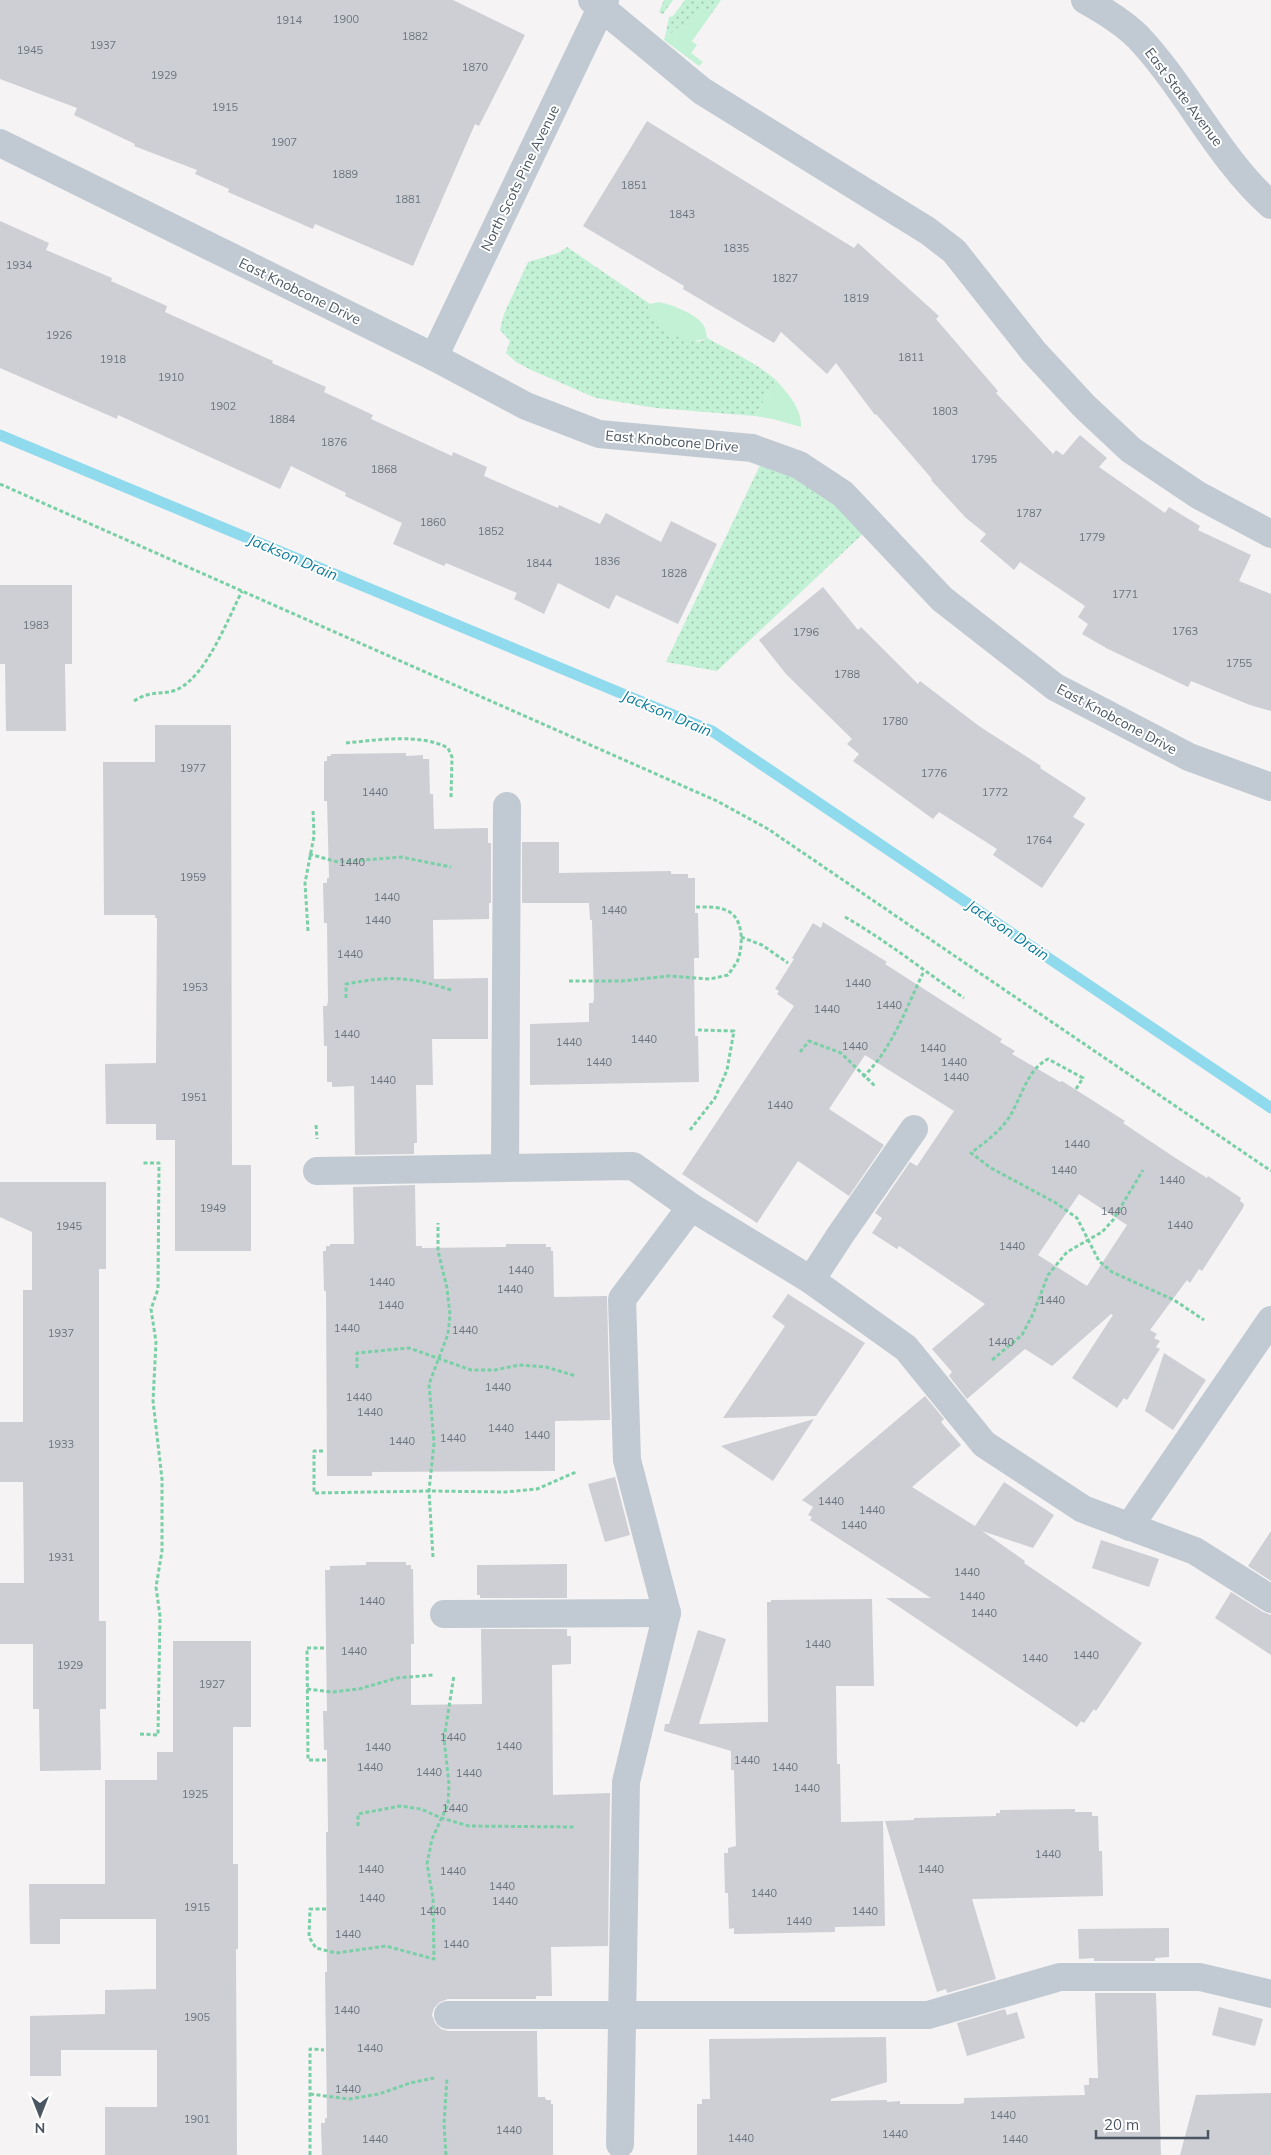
<svg xmlns="http://www.w3.org/2000/svg" width="1271" height="2155" font-family="Mulish,sans-serif">
  <style>
    .grass { fill: url(#grass-dots) }
    .garden { fill: #c3f1d5 }
    .lines { fill: none; stroke-linecap: round; stroke-linejoin: round }
    .stream { stroke: #90daee; stroke-width: 11 }
    .building { fill: #cdcfd5; fill-rule: evenodd }
    .path { stroke: #7ad0a6; stroke-width: 3; stroke-dasharray: 4 2.5; stroke-linecap: butt }
    .minor { stroke: #c1cad2; stroke-width: 28 }
    .labels { text-anchor: middle; dominant-baseline: central; stroke-width: 4; stroke-linejoin: round; paint-order: stroke }
    .number-label { font-size: 11px; fill: #6b747e }
    .street-label { font-size: 14px; fill: #4a5661; stroke: #fff }
    .water-label { font-size: 15px; font-style: italic; fill: #0c7c9b; stroke: #fff }
  </style>
  <defs>
    <pattern id="grass-dots" width="8" height="8" patternUnits="userSpaceOnUse" patternTransform="scale(1.25)"><rect width="8" height="8" fill="#c3f1d5"/><path d="M2 2h.1M6 6h.1" fill="none" stroke="#a0c6b0" stroke-width="1.8" stroke-linecap="round"/></pattern>
  </defs>
  <rect width="100%" height="100%" fill="#f5f3f3"/>
  <g class="grass">
    <path d="M 664,0 L 673,0 L 663,14 L 659,12 Z"/>
    <path d="M 685,0 L 721,0 L 712,13 L 703,7 L 688,26 L 677,28 L 671,34 L 666,33 L 669,17 L 673,16 Z"/>
    <path d="M 567,247 L 650,304 L 647,311 L 698,342 L 707,338 C 730,351 755,362 776,380 L 755,416 L 656,408 L 596,398 L 531,370 L 516,362 L 506,353 L 510,341 L 500,330 L 504,314 L 528,262 L 558,253 Z"/>
    <path d="M 764,457 L 869,528 L 717,671 L 666,662 Z"/>
  </g>
  <g class="garden">
    <path d="M 703,7 L 712,13 L 692,41 L 697,45 L 691,53 L 703,62 L 699,66 L 664,40 L 666,33 L 671,34 L 677,28 L 688,26 Z"/>
    <path d="M 659,302 C 673,305 697,314 704,326 C 706,330 706,334 707,338 C 684,347 660,329 647,311 L 650,304 Z"/>
    <path d="M 776,380 C 787,393 802,408 801,427 L 773,419 L 755,416 Z"/>
  </g>
  <g class="lines">
    <path class="stream" d="M 0,435 L 712,731 L 1271,1108"/>
  </g>
  <g class="building">
    <path d="M 0,0 L 453,0 L 525,35 L 479,126 L 475,124 L 413,266 L 315,224 L 313,229 L 228,192 L 229,189 L 195,174 L 197,170 L 134,146 L 135,144 L 74,115 L 77,108 L 0,79 Z"/>
    <path d="M 647,121 L 854,248 L 858,243 L 939,316 L 936,319 L 998,391 L 996,393 L 1053,454 L 1056,450 L 1063,455 L 1080,435 L 1107,458 L 1099,467 L 1165,513 L 1169,507 L 1200,526 L 1198,530 L 1251,555 L 1239,581 L 1271,594 L 1271,711 L 1250,705 L 1191,681 L 1188,687 L 1108,649 L 1082,634 L 1088,624 L 1078,617 L 1085,606 L 1020,562 L 1014,570 L 980,541 L 986,534 L 966,518 L 931,480 L 932,479 L 876,414 L 875,415 L 836,363 L 827,374 L 781,332 L 774,343 L 683,289 L 684,286 L 583,226 Z"/>
    <path d="M 0,221 L 49,243 L 46,250 L 112,278 L 111,281 L 167,306 L 165,312 L 273,361 L 272,363 L 326,387 L 324,392 L 373,415 L 371,419 L 452,456 L 453,452 L 487,467 L 484,476 L 558,508 L 559,505 L 600,524 L 606,513 L 661,542 L 671,521 L 717,544 L 678,624 L 616,595 L 609,609 L 558,583 L 544,614 L 514,599 L 517,593 L 446,563 L 444,566 L 393,544 L 402,523 L 345,496 L 346,493 L 291,466 L 280,489 L 118,415 L 117,419 L 0,368 Z"/>
    <path d="M 0,585 L 72,585 L 72,664 L 65,664 L 66,731 L 6,731 L 5,664 L 0,664 Z"/>
    <path d="M 823,587 L 858,630 L 861,627 L 918,684 L 920,681 L 979,726 L 1041,766 L 1040,768 L 1086,798 L 1073,817 L 1085,824 L 1042,888 L 993,855 L 997,849 L 939,812 L 933,819 L 853,761 L 859,754 L 847,744 L 852,739 L 786,674 L 759,640 Z"/>
    <path d="M 155,725 L 231,725 L 232,1165 L 251,1165 L 251,1251 L 175,1251 L 175,1140 L 156,1140 L 156,1124 L 106,1124 L 105,1064 L 156,1063 L 157,918 L 155,918 L 155,915 L 104,915 L 103,762 L 155,762 Z"/>
    <path d="M 406,753 L 406,756 L 423,755 L 423,759 L 429,759 L 430,794 L 433,794 L 434,829 L 488,828 L 488,843 L 491,843 L 491,903 L 489,903 L 489,919 L 433,920 L 434,979 L 488,978 L 488,1039 L 432,1039 L 433,1085 L 416,1085 L 417,1143 L 414,1143 L 414,1154 L 355,1155 L 354,1086 L 332,1087 L 332,1082 L 327,1082 L 327,1046 L 324,1046 L 323,1006 L 327,1006 L 328,1001 L 327,923 L 324,923 L 323,883 L 327,883 L 327,878 L 329,878 L 327,801 L 324,801 L 324,761 L 327,761 L 327,756 L 331,756 L 331,754 Z"/>
    <path d="M 522,842 L 559,842 L 559,873 L 671,871 L 671,874 L 688,874 L 688,878 L 695,878 L 695,913 L 698,913 L 699,958 L 694,958 L 695,1036 L 698,1036 L 699,1082 L 530,1085 L 530,1024 L 589,1022 L 589,1003 L 593,1003 L 594,998 L 592,920 L 590,920 L 589,903 L 522,903 Z"/>
    <path d="M 823,922 L 887,962 L 885,964 L 1002,1039 L 1000,1042 L 1015,1051 L 1012,1054 L 1060,1082 L 1062,1081 L 1125,1121 L 1123,1123 L 1177,1159 L 1207,1178 L 1208,1176 L 1241,1198 L 1240,1201 L 1244,1204 L 1243,1208 L 1202,1271 L 1199,1269 L 1190,1283 L 1187,1280 L 1150,1330 L 1157,1334 L 1154,1338 L 1160,1341 L 1156,1347 L 1160,1349 L 1127,1400 L 1124,1398 L 1117,1408 L 1072,1378 L 1113,1315 L 1111,1314 L 1052,1366 L 1025,1349 L 967,1399 L 949,1376 L 952,1372 L 932,1349 L 985,1304 L 899,1246 L 897,1249 L 872,1233 L 882,1218 L 875,1213 L 910,1162 L 917,1166 L 954,1111 L 865,1055 L 829,1109 L 884,1145 L 849,1196 L 798,1161 L 757,1223 L 682,1174 L 794,1006 L 777,994 L 779,991 L 775,989 L 794,959 L 792,958 L 813,923 L 821,928 ZM 1079,1194 L 1127,1225 L 1087,1286 L 1038,1255 Z"/>
    <path d="M 0,1182 L 106,1182 L 106,1269 L 99,1269 L 99,1621 L 106,1621 L 106,1709 L 100,1709 L 101,1770 L 40,1771 L 39,1709 L 33,1709 L 33,1644 L 0,1644 L 0,1583 L 24,1583 L 23,1482 L 0,1482 L 0,1422 L 23,1422 L 23,1290 L 32,1290 L 32,1232 L 0,1217 Z"/>
    <path d="M 415,1185 L 416,1246 L 422,1246 L 422,1248 L 506,1247 L 506,1244 L 546,1244 L 546,1247 L 551,1247 L 551,1251 L 553,1251 L 554,1297 L 607,1296 L 610,1420 L 555,1421 L 555,1471 L 372,1472 L 372,1476 L 327,1476 L 326,1291 L 324,1291 L 323,1251 L 326,1251 L 326,1246 L 330,1246 L 330,1244 L 354,1244 L 353,1187 Z"/>
    <path d="M 788,1294 L 865,1343 L 816,1416 L 723,1418 L 785,1326 L 772,1317 Z"/>
    <path d="M 1164,1353 L 1206,1380 L 1173,1430 L 1145,1411 Z"/>
    <path d="M 925,1396 L 944,1419 L 941,1422 L 961,1445 L 912,1487 L 975,1526 L 1004,1482 L 1054,1515 L 1033,1548 L 982,1531 L 1025,1561 L 1024,1563 L 1142,1643 L 1096,1711 L 1094,1709 L 1084,1723 L 1081,1721 L 1077,1727 L 886,1598 L 931,1598 L 810,1520 L 812,1517 L 808,1515 L 813,1507 L 802,1500 Z"/>
    <path d="M 814,1419 L 773,1481 L 721,1446 Z"/>
    <path d="M 615,1477 L 630,1535 L 605,1542 L 588,1484 Z"/>
    <path d="M 1271,1531 L 1271,1581 L 1248,1566 Z"/>
    <path d="M 1101,1540 L 1159,1559 L 1149,1587 L 1092,1568 Z"/>
    <path d="M 366,1562 L 406,1562 L 406,1565 L 411,1565 L 411,1569 L 413,1569 L 414,1644 L 411,1644 L 411,1705 L 482,1704 L 481,1629 L 567,1629 L 567,1636 L 571,1636 L 571,1664 L 552,1665 L 553,1795 L 610,1793 L 608,1946 L 551,1947 L 552,1996 L 536,1996 L 536,1999 L 448,1999 L 440,2002 L 434,2008 L 432,2015 L 435,2023 L 441,2029 L 448,2031 L 537,2031 L 538,2097 L 545,2097 L 546,2100 L 551,2100 L 551,2104 L 553,2104 L 553,2155 L 322,2155 L 321,2123 L 325,2123 L 325,2118 L 327,2118 L 325,1972 L 327,1972 L 326,1832 L 328,1832 L 327,1750 L 324,1750 L 323,1711 L 327,1711 L 325,1570 L 330,1570 L 330,1566 L 366,1565 Z"/>
    <path d="M 567,1564 L 567,1598 L 480,1598 L 480,1595 L 477,1595 L 477,1565 Z"/>
    <path d="M 1231,1592 L 1263,1612 L 1271,1615 L 1271,1655 L 1215,1618 Z"/>
    <path d="M 872,1599 L 874,1686 L 836,1686 L 837,1764 L 840,1764 L 841,1822 L 883,1821 L 885,1926 L 835,1927 L 835,1932 L 734,1934 L 734,1928 L 729,1929 L 728,1893 L 725,1893 L 724,1853 L 728,1853 L 728,1848 L 736,1846 L 734,1770 L 731,1770 L 731,1751 L 664,1731 L 665,1724 L 669,1724 L 698,1630 L 726,1639 L 699,1724 L 768,1722 L 767,1602 L 771,1602 L 771,1600 Z"/>
    <path d="M 173,1641 L 251,1641 L 251,1727 L 233,1727 L 233,1864 L 238,1864 L 238,1949 L 236,1949 L 237,2155 L 105,2155 L 105,2107 L 157,2107 L 157,2050 L 61,2050 L 61,2076 L 30,2076 L 30,2016 L 105,2014 L 105,1990 L 156,1989 L 156,1919 L 60,1919 L 60,1944 L 30,1944 L 29,1884 L 105,1884 L 105,1780 L 157,1780 L 157,1752 L 173,1752 Z"/>
    <path d="M 1075,1809 L 1075,1812 L 1092,1812 L 1092,1816 L 1098,1816 L 1099,1851 L 1102,1851 L 1103,1896 L 972,1899 L 996,1979 L 947,1993 L 946,1989 L 937,1992 L 885,1821 L 914,1820 L 914,1818 L 996,1816 L 996,1813 L 1000,1813 L 1000,1810 Z"/>
    <path d="M 1169,1928 L 1169,1957 L 1155,1958 L 1155,1961 L 1094,1961 L 1094,1958 L 1079,1959 L 1078,1929 Z"/>
    <path d="M 1095,1993 L 1156,1993 L 1161,2155 L 697,2155 L 697,2104 L 702,2104 L 702,2099 L 710,2099 L 709,2039 L 886,2037 L 887,2082 L 831,2099 L 831,2101 L 887,2100 L 887,2102 L 900,2101 L 900,2104 L 959,2104 L 964,2103 L 964,2098 L 1085,2095 L 1084,2085 L 1089,2085 L 1089,2078 L 1098,2078 Z"/>
    <path d="M 1219,2007 L 1263,2019 L 1255,2046 L 1212,2035 Z"/>
    <path d="M 1005,2009 L 1007,2015 L 1017,2012 L 1025,2038 L 967,2056 L 957,2023 Z"/>
    <path d="M 1271,2093 L 1271,2155 L 1180,2155 L 1196,2095 Z"/>
  </g>
  <g class="lines">
    <g class="path">
      <path d="M 0,484 L 717,801 L 768,829 L 1271,1171"/>
      <path d="M 134,701 C 152,689 164,696 178,689 C 206,676 228,619 242,591"/>
      <path d="M 346,743 C 377,740 420,733 448,748 L 452,757 L 451,798"/>
      <path d="M 309,854 L 338,862 L 401,857 L 451,867"/>
      <path d="M 845,917 C 887,941 924,971 964,998"/>
      <path d="M 308,931 L 305,883 L 314,836 L 313,810"/>
      <path d="M 741,937 L 762,945 L 788,963"/>
      <path d="M 569,981 L 622,981 L 669,976 L 710,979 L 728,975 C 731,971 734,966 737,962 C 743,949 744,922 731,913 C 722,906 707,907 696,907"/>
      <path d="M 346,998 L 346,984 C 389,976 409,976 451,990"/>
      <path d="M 800,1052 L 809,1041 L 841,1053 L 876,1087"/>
      <path d="M 863,1077 C 893,1048 906,1008 924,971"/>
      <path d="M 1076,1089 L 1083,1078 L 1048,1059 C 1027,1070 1022,1096 1010,1116 C 1001,1131 985,1142 971,1153 L 991,1168 L 1056,1203 L 1077,1218 L 1099,1261 L 1112,1272 L 1174,1300 L 1204,1320"/>
      <path d="M 316,1125 L 317,1139"/>
      <path d="M 690,1130 L 715,1098 L 727,1070 L 734,1031 L 698,1030"/>
      <path d="M 992,1360 L 1022,1335 L 1033,1314 L 1048,1275 L 1067,1252 L 1102,1232 L 1113,1220 L 1143,1170"/>
      <path d="M 357,1368 L 357,1353 L 409,1348 L 471,1370 L 495,1370 L 519,1365 L 546,1367 L 576,1376"/>
      <path d="M 323,1451 L 314,1451 L 314,1493 L 429,1491 L 506,1492 L 537,1489 L 576,1472"/>
      <path d="M 433,1557 L 429,1491 L 434,1443 L 429,1384 L 448,1334 L 450,1315 L 447,1288 L 438,1251 L 438,1223"/>
      <path d="M 324,1648 L 307,1648 L 308,1760 L 326,1760"/>
      <path d="M 307,1689 L 333,1692 L 359,1689 L 397,1678 L 433,1675"/>
      <path d="M 140,1734 L 158,1735 L 160,1616 L 156,1587 L 162,1551 L 162,1479 L 153,1401 L 156,1342 L 151,1309 L 158,1289 L 159,1163 L 141,1163"/>
      <path d="M 358,1826 L 358,1814 L 400,1806 L 421,1809 L 441,1818 L 469,1826 L 575,1827"/>
      <path d="M 326,1909 L 310,1909 L 309,1937 L 316,1948 L 336,1953 L 386,1946 L 434,1959 L 433,1898 L 427,1864 L 432,1839 L 448,1804 L 449,1784 L 444,1739 L 454,1675"/>
      <path d="M 310,2094 L 349,2099 L 379,2094 L 410,2083 L 434,2078"/>
      <path d="M 310,2155 L 310,2049 L 324,2050"/>
      <path d="M 446,2155 L 444,2124 L 447,2078"/>
    </g>
    <g class="minor">
      <path d="M 592,0 L 702,91 L 928,231 L 954,251 L 1034,352 L 1084,406 L 1131,450 L 1198,495 L 1271,534"/>
      <path d="M 1085,0 C 1103,10 1124,23 1138,37 C 1187,89 1218,158 1271,205"/>
      <path d="M 0,143 L 434,357 L 526,406 L 599,434 L 752,448 L 799,465 L 843,494 L 942,599 L 1055,687 L 1189,757 L 1271,787"/>
      <path d="M 434,357 L 605,0"/>
      <path d="M 505,1168 L 507,806"/>
      <path d="M 317,1171 L 633,1166 L 691,1207 L 811,1280 L 906,1348 L 984,1444 L 1083,1509 L 1195,1551 L 1271,1599"/>
      <path d="M 811,1280 L 841,1234 L 914,1129"/>
      <path d="M 1129,1527 L 1271,1320"/>
      <path d="M 444,1614 L 667,1613"/>
      <path d="M 448,2015 L 928,2015 L 1060,1977 L 1200,1977 L 1271,1994"/>
      <path d="M 620,2144 L 626,1782 L 667,1613 L 627,1460 L 622,1299 L 691,1207"/>
    </g>
  </g>
  <g class="labels">
    <g class="number-label">
      <text x="346" y="19">1900</text>
      <text x="289" y="20">1914</text>
      <text x="415" y="36">1882</text>
      <text x="103" y="45">1937</text>
      <text x="30" y="50">1945</text>
      <text x="475" y="67">1870</text>
      <text x="164" y="75">1929</text>
      <text x="225" y="107">1915</text>
      <text x="284" y="142">1907</text>
      <text x="345" y="174">1889</text>
      <text x="634" y="185">1851</text>
      <text x="408" y="199">1881</text>
      <text x="682" y="214">1843</text>
      <text x="736" y="248">1835</text>
      <text x="19" y="265">1934</text>
      <text x="785" y="278">1827</text>
      <text x="856" y="298">1819</text>
      <text x="59" y="335">1926</text>
      <text x="911" y="357">1811</text>
      <text x="113" y="359">1918</text>
      <text x="171" y="377">1910</text>
      <text x="223" y="406">1902</text>
      <text x="945" y="411">1803</text>
      <text x="282" y="419">1884</text>
      <text x="334" y="442">1876</text>
      <text x="984" y="459">1795</text>
      <text x="384" y="469">1868</text>
      <text x="1029" y="513">1787</text>
      <text x="433" y="522">1860</text>
      <text x="491" y="531">1852</text>
      <text x="1092" y="537">1779</text>
      <text x="607" y="561">1836</text>
      <text x="539" y="563">1844</text>
      <text x="674" y="573">1828</text>
      <text x="1125" y="594">1771</text>
      <text x="36" y="625">1983</text>
      <text x="1185" y="631">1763</text>
      <text x="806" y="632">1796</text>
      <text x="1239" y="663">1755</text>
      <text x="847" y="674">1788</text>
      <text x="895" y="721">1780</text>
      <text x="193" y="768">1977</text>
      <text x="934" y="773">1776</text>
      <text x="375" y="792">1440</text>
      <text x="995" y="792">1772</text>
      <text x="1039" y="840">1764</text>
      <text x="352" y="862">1440</text>
      <text x="193" y="877">1959</text>
      <text x="387" y="897">1440</text>
      <text x="614" y="910">1440</text>
      <text x="378" y="920">1440</text>
      <text x="350" y="954">1440</text>
      <text x="858" y="983">1440</text>
      <text x="195" y="987">1953</text>
      <text x="889" y="1005">1440</text>
      <text x="827" y="1009">1440</text>
      <text x="347" y="1034">1440</text>
      <text x="644" y="1039">1440</text>
      <text x="569" y="1042">1440</text>
      <text x="855" y="1046">1440</text>
      <text x="933" y="1048">1440</text>
      <text x="599" y="1062">1440</text>
      <text x="954" y="1062">1440</text>
      <text x="956" y="1077">1440</text>
      <text x="383" y="1080">1440</text>
      <text x="194" y="1097">1951</text>
      <text x="780" y="1105">1440</text>
      <text x="1077" y="1144">1440</text>
      <text x="1064" y="1170">1440</text>
      <text x="1172" y="1180">1440</text>
      <text x="213" y="1208">1949</text>
      <text x="1114" y="1211">1440</text>
      <text x="1180" y="1225">1440</text>
      <text x="69" y="1226">1945</text>
      <text x="1012" y="1246">1440</text>
      <text x="521" y="1270">1440</text>
      <text x="382" y="1282">1440</text>
      <text x="510" y="1289">1440</text>
      <text x="1052" y="1300">1440</text>
      <text x="391" y="1305">1440</text>
      <text x="347" y="1328">1440</text>
      <text x="465" y="1330">1440</text>
      <text x="61" y="1333">1937</text>
      <text x="1001" y="1342">1440</text>
      <text x="498" y="1387">1440</text>
      <text x="359" y="1397">1440</text>
      <text x="370" y="1412">1440</text>
      <text x="501" y="1428">1440</text>
      <text x="537" y="1435">1440</text>
      <text x="453" y="1438">1440</text>
      <text x="402" y="1441">1440</text>
      <text x="61" y="1444">1933</text>
      <text x="831" y="1501">1440</text>
      <text x="872" y="1510">1440</text>
      <text x="854" y="1525">1440</text>
      <text x="61" y="1557">1931</text>
      <text x="967" y="1572">1440</text>
      <text x="972" y="1596">1440</text>
      <text x="372" y="1601">1440</text>
      <text x="984" y="1613">1440</text>
      <text x="818" y="1644">1440</text>
      <text x="354" y="1651">1440</text>
      <text x="1086" y="1655">1440</text>
      <text x="1035" y="1658">1440</text>
      <text x="70" y="1665">1929</text>
      <text x="212" y="1684">1927</text>
      <text x="453" y="1737">1440</text>
      <text x="509" y="1746">1440</text>
      <text x="378" y="1747">1440</text>
      <text x="747" y="1760">1440</text>
      <text x="370" y="1767">1440</text>
      <text x="785" y="1767">1440</text>
      <text x="429" y="1772">1440</text>
      <text x="469" y="1773">1440</text>
      <text x="807" y="1788">1440</text>
      <text x="195" y="1794">1925</text>
      <text x="455" y="1808">1440</text>
      <text x="1048" y="1854">1440</text>
      <text x="371" y="1869">1440</text>
      <text x="931" y="1869">1440</text>
      <text x="453" y="1871">1440</text>
      <text x="502" y="1886">1440</text>
      <text x="764" y="1893">1440</text>
      <text x="372" y="1898">1440</text>
      <text x="505" y="1901">1440</text>
      <text x="197" y="1907">1915</text>
      <text x="433" y="1911">1440</text>
      <text x="865" y="1911">1440</text>
      <text x="799" y="1921">1440</text>
      <text x="348" y="1934">1440</text>
      <text x="456" y="1944">1440</text>
      <text x="347" y="2010">1440</text>
      <text x="197" y="2017">1905</text>
      <text x="370" y="2048">1440</text>
      <text x="348" y="2089">1440</text>
      <text x="1003" y="2115">1440</text>
      <text x="197" y="2119">1901</text>
      <text x="509" y="2130">1440</text>
      <text x="895" y="2134">1440</text>
      <text x="741" y="2138">1440</text>
      <text x="375" y="2139">1440</text>
      <text x="1015" y="2139">1440</text>
    </g>
    <g class="street-label">
      <text transform="translate(1184 97) rotate(53)">East State Avenue</text>
      <text transform="translate(520 178) rotate(-64)">North Scots Pine Avenue</text>
      <text transform="translate(300 291) rotate(26)">East Knobcone Drive</text>
      <text transform="translate(672 441) rotate(5)">East Knobcone Drive</text>
      <text transform="translate(1117 719) rotate(28)">East Knobcone Drive</text>
    </g>
    <g class="water-label">
      <text transform="translate(293 557) rotate(23)">Jackson Drain</text>
      <text transform="translate(667 713) rotate(23)">Jackson Drain</text>
      <text transform="translate(1008 930) rotate(34)">Jackson Drain</text>
    </g>
  </g>
  <g transform="translate(40 2115) rotate(180)" stroke="#ffffff" stroke-width="4" paint-order="stroke">
  <path d="M0-4L9 19L0 12L-9 19Z" fill="#4a5661"/>
  <text y="-8" font-size="14" font-weight="bold" text-anchor="middle" fill="#4a5661">N</text>
  </g>
  <path d="M1096 2130v8h112v-8" fill="none" stroke="#4a5661" stroke-width="2.5"/>
  <text x="1104" y="2130" font-size="15" fill="#4a5661" stroke="#ffffff" stroke-width="4" paint-order="stroke">20 m</text>
</svg>
